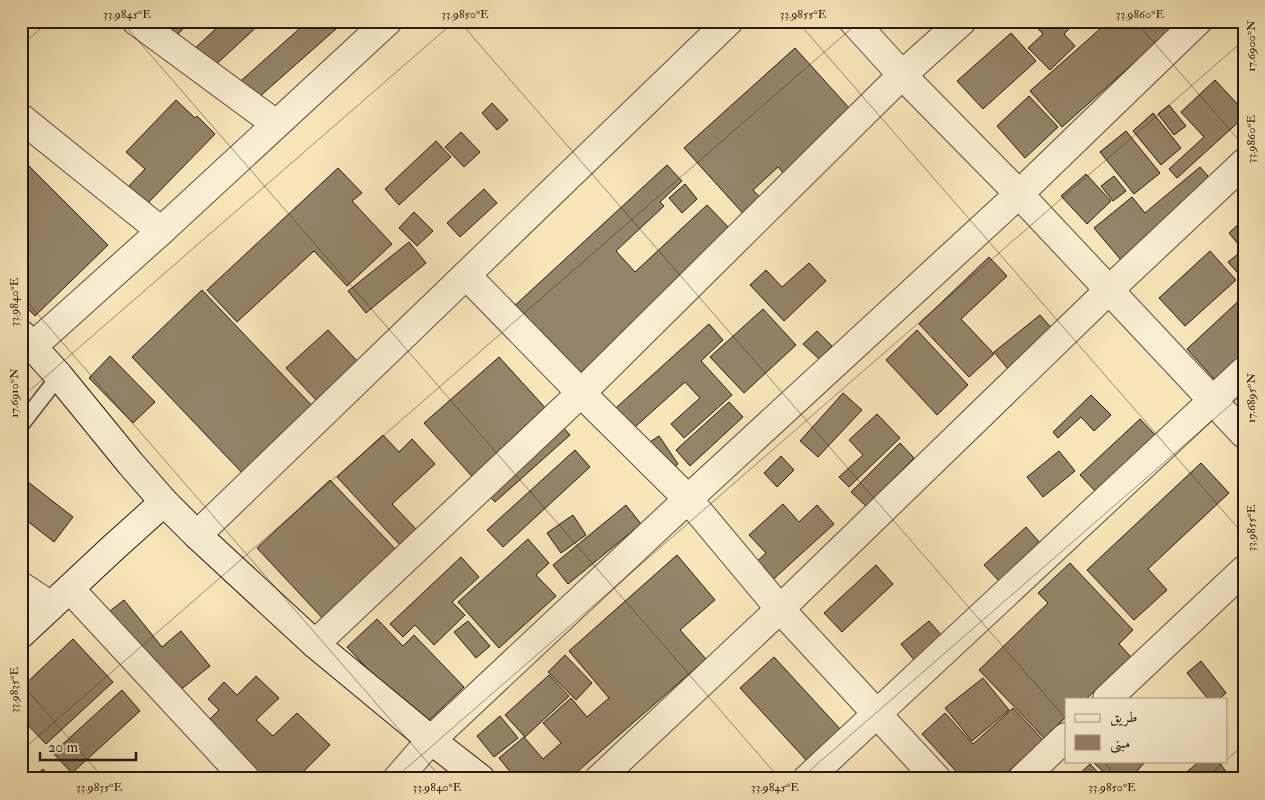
<svg xmlns="http://www.w3.org/2000/svg" width="1265" height="800" font-family="'IM FELL Double Pica',Amiri,serif">
  <style>
    .building { fill: #948468; stroke: #271a10 }
    .lines { fill: none; stroke-linecap: round; stroke-linejoin: round }
    .service-casing { stroke: #5b4d3a; stroke-width: 18 }
    .minor-casing { stroke: #5b4d3a; stroke-width: 30 }
    .secondary-casing { stroke: #271a10; stroke-width: 30 }
    .service { stroke: #faefd2; stroke-width: 15 }
    .minor { stroke: #faefd2; stroke-width: 28 }
    .secondary { stroke: #faefd2; stroke-width: 28 }
    .ticks { fill: none; stroke: #271a10; stroke-width: 1; stroke-opacity: 0.45 }
    .neatline { fill: none; stroke: #271a10; stroke-width: 2 }
    .ticks-label { font-size: 12px; text-anchor: middle; fill: #271a10 }
  </style>
  <rect width="100%" height="100%" fill="#f8e6b9"/>
  <filter id="stains"><feTurbulence type="fractalNoise" baseFrequency=".004" numOctaves="4"/><feColorMatrix values="0 0 0 0 .2 0 0 0 0 .09 0 0 0 0 .02 0 0 0 .5 -.17"/></filter>
  <radialGradient id="worn" r=".72"><stop offset=".6" stop-color="#630" stop-opacity="0"/><stop offset="1" stop-color="#630" stop-opacity=".3"/></radialGradient>
  <g class="building">
    <path d="M 161,21 L 191,21 L 176,36 Z"/>
    <path d="M 224,21 L 263,21 L 210,70 L 192,51 Z"/>
    <path d="M 308,21 L 345,21 L 250,105 L 234,87 Z"/>
    <path d="M 1031,21 L 1077,21 L 1064,34 L 1075,46 L 1050,70 L 1028,48 L 1043,34 Z"/>
    <path d="M 1109,21 L 1181,21 L 1062,127 L 1030,91 Z"/>
    <path d="M 1011,33 L 1036,61 L 983,109 L 957,81 Z"/>
    <path d="M 795,48 L 860,120 L 791,182 L 778,167 L 753,190 L 765,203 L 748,219 L 684,148 Z"/>
    <path d="M 1215,80 L 1244,111 L 1244,117 L 1177,178 L 1169,169 L 1204,137 L 1181,112 Z"/>
    <path d="M 1029,96 L 1058,127 L 1025,158 L 997,126 Z"/>
    <path d="M 176,100 L 195,118 L 197,116 L 215,134 L 146,205 L 128,187 L 145,169 L 126,152 Z"/>
    <path d="M 492,103 L 508,120 L 497,130 L 482,113 Z"/>
    <path d="M 1169,105 L 1186,126 L 1174,135 L 1158,114 Z"/>
    <path d="M 1153,113 L 1181,148 L 1161,165 L 1133,131 Z"/>
    <path d="M 1126,131 L 1160,173 L 1134,194 L 1100,152 Z"/>
    <path d="M 461,132 L 480,152 L 464,167 L 445,147 Z"/>
    <path d="M 436,141 L 451,157 L 399,205 L 385,189 Z"/>
    <path d="M 21,158 L 108,245 L 35,316 L 21,302 Z"/>
    <path d="M 667,165 L 682,181 L 660,202 L 664,206 L 616,251 L 635,272 L 707,205 L 733,232 L 574,379 L 510,310 Z"/>
    <path d="M 1200,167 L 1214,183 L 1121,260 L 1094,228 L 1132,197 L 1145,213 Z"/>
    <path d="M 338,168 L 362,193 L 352,201 L 392,244 L 347,286 L 314,251 L 237,322 L 207,290 Z"/>
    <path d="M 1086,174 L 1111,201 L 1087,224 L 1061,196 Z"/>
    <path d="M 1114,176 L 1126,191 L 1113,201 L 1101,186 Z"/>
    <path d="M 685,184 L 697,199 L 682,213 L 669,198 Z"/>
    <path d="M 484,189 L 497,203 L 460,237 L 447,223 Z"/>
    <path d="M 414,212 L 433,231 L 417,246 L 399,228 Z"/>
    <path d="M 1243,220 L 1244,220 L 1244,280 L 1228,262 L 1243,250 L 1229,233 Z"/>
    <path d="M 409,242 L 426,263 L 366,313 L 348,291 Z"/>
    <path d="M 1210,251 L 1236,280 L 1185,326 L 1159,298 Z"/>
    <path d="M 989,257 L 1007,276 L 961,319 L 994,354 L 969,377 L 919,324 Z"/>
    <path d="M 809,263 L 826,281 L 784,321 L 750,285 L 766,270 L 782,287 Z"/>
    <path d="M 202,290 L 317,411 L 246,477 L 132,357 Z"/>
    <path d="M 1244,296 L 1244,353 L 1215,380 L 1187,349 Z"/>
    <path d="M 763,309 L 796,345 L 744,393 L 710,357 Z"/>
    <path d="M 1040,315 L 1054,331 L 1008,369 L 994,352 Z"/>
    <path d="M 709,324 L 723,340 L 701,361 L 732,395 L 684,438 L 671,424 L 700,398 L 685,382 L 626,435 L 608,415 Z"/>
    <path d="M 328,330 L 359,363 L 317,401 L 286,368 Z"/>
    <path d="M 917,330 L 968,385 L 937,415 L 886,360 Z"/>
    <path d="M 817,331 L 832,346 L 819,359 L 803,344 Z"/>
    <path d="M 110,356 L 155,402 L 133,423 L 89,378 Z"/>
    <path d="M 499,357 L 570,435 L 495,502 L 424,423 Z"/>
    <path d="M 843,393 L 862,410 L 818,457 L 800,441 Z"/>
    <path d="M 1091,395 L 1111,415 L 1094,431 L 1081,417 L 1058,438 L 1053,432 Z"/>
    <path d="M 729,402 L 743,417 L 690,466 L 676,450 Z"/>
    <path d="M 877,414 L 900,438 L 849,487 L 839,477 L 863,455 L 849,440 Z"/>
    <path d="M 1140,419 L 1155,435 L 1095,491 L 1080,475 Z"/>
    <path d="M 383,435 L 399,452 L 412,439 L 435,464 L 392,504 L 416,529 L 400,545 L 337,477 Z"/>
    <path d="M 659,436 L 678,464 L 663,474 L 645,445 Z"/>
    <path d="M 900,443 L 914,458 L 866,506 L 851,492 Z"/>
    <path d="M 575,450 L 590,467 L 503,547 L 487,530 Z"/>
    <path d="M 1059,451 L 1075,471 L 1043,497 L 1027,477 Z"/>
    <path d="M 781,456 L 794,470 L 777,487 L 764,473 Z"/>
    <path d="M 1201,463 L 1229,493 L 1148,569 L 1167,590 L 1134,620 L 1087,570 Z"/>
    <path d="M 23,478 L 73,517 L 54,542 L 21,516 L 21,481 Z"/>
    <path d="M 330,480 L 400,554 L 327,623 L 257,548 Z"/>
    <path d="M 783,504 L 799,522 L 817,505 L 834,524 L 767,585 L 751,567 L 766,553 L 749,535 Z"/>
    <path d="M 626,505 L 641,524 L 568,584 L 553,565 Z"/>
    <path d="M 573,515 L 586,535 L 561,553 L 547,533 Z"/>
    <path d="M 1026,527 L 1041,544 L 1000,582 L 984,565 Z"/>
    <path d="M 528,539 L 549,563 L 536,575 L 556,596 L 499,648 L 458,602 Z"/>
    <path d="M 677,555 L 715,600 L 680,630 L 706,659 L 569,779 L 516,779 L 499,758 L 524,737 L 543,759 L 561,743 L 543,723 L 571,698 L 587,717 L 609,698 L 569,651 Z"/>
    <path d="M 461,557 L 479,577 L 452,602 L 465,615 L 434,645 L 415,625 L 403,637 L 390,624 Z"/>
    <path d="M 1070,563 L 1133,630 L 1119,644 L 1131,657 L 1086,699 L 1066,699 L 1066,717 L 1044,738 L 979,670 L 1048,603 L 1038,593 Z"/>
    <path d="M 876,565 L 893,584 L 842,632 L 824,613 Z"/>
    <path d="M 124,600 L 162,647 L 181,631 L 210,666 L 168,700 L 101,618 Z"/>
    <path d="M 377,619 L 403,646 L 414,635 L 464,687 L 422,727 L 347,647 Z"/>
    <path d="M 468,621 L 490,646 L 476,658 L 454,632 Z"/>
    <path d="M 929,621 L 943,637 L 915,661 L 901,644 Z"/>
    <path d="M 73,639 L 113,682 L 46,744 L 21,718 L 21,688 Z"/>
    <path d="M 565,655 L 592,683 L 576,700 L 548,672 Z"/>
    <path d="M 774,657 L 841,730 L 807,761 L 740,688 Z"/>
    <path d="M 1201,661 L 1226,693 L 1219,699 L 1208,699 L 1187,673 Z"/>
    <path d="M 549,675 L 569,696 L 525,737 L 505,715 Z"/>
    <path d="M 256,676 L 279,698 L 256,720 L 273,736 L 297,713 L 330,745 L 296,779 L 238,779 L 194,735 L 219,710 L 208,699 L 224,682 L 237,695 Z"/>
    <path d="M 983,678 L 1009,710 L 972,741 L 945,708 Z"/>
    <path d="M 122,690 L 140,711 L 72,773 L 53,753 Z"/>
    <path d="M 1013,708 L 1043,740 L 1000,779 L 963,779 L 922,734 L 945,713 L 973,744 Z"/>
    <path d="M 500,716 L 518,738 L 494,757 L 477,736 Z"/>
    <path d="M 1095,761 L 1146,761 L 1137,771 L 1145,779 L 1111,779 L 1094,763 Z"/>
    <path d="M 1200,761 L 1218,761 L 1227,773 L 1219,779 L 1178,779 Z"/>
    <path d="M 1090,764 L 1103,778 L 1102,779 L 1074,779 Z"/>
    <path d="M 21,767 L 32,775 L 28,779 L 21,779 Z"/>
    <path d="M 43,769 L 52,779 L 31,779 Z"/>
  </g>
  <g class="lines">
    <g class="service-casing">
      <path id="service" d="M 21,425 L 59,376"/>
    </g>
    <g class="minor-casing">
      <g id="minor">
        <path d="M 136,21 L 276,124"/>
        <path d="M 853,21 L 902,75 L 1019,194 L 1244,434"/>
        <path d="M 21,118 L 161,231"/>
        <path d="M 467,276 L 581,393 L 688,499 L 780,609 L 937,779"/>
        <path d="M 33,346 L 161,231 L 388,21"/>
        <path d="M 197,535 L 729,21"/>
        <path d="M 21,586 L 51,606"/>
        <path d="M 70,589 L 246,779"/>
        <path d="M 315,644 L 581,393 L 902,75 L 962,21"/>
        <path d="M 1107,699 L 1244,570"/>
        <path d="M 397,779 L 431,740 L 688,499 L 1019,194 L 1198,21"/>
        <path d="M 599,779 L 780,609 L 1109,290 L 1244,163"/>
        <path d="M 807,779 L 1244,371"/>
        <path d="M 1022,779 L 1066,737"/>
      </g>
    </g>
    <g class="secondary-casing">
      <g id="secondary">
        <path d="M 21,334 L 59,376 L 130,463 L 164,502 L 197,535 L 315,644 L 431,740 L 481,779"/>
        <path d="M 21,634 L 114,547 L 164,502"/>
      </g>
    </g>
    <use href="#service" class="service"/>
    <use href="#minor" class="minor"/>
    <use href="#secondary" class="secondary"/>
  </g>
  <path class="ticks" d="M 121,21 L 780,779M 459,21 L 1066,719M 797,21 L 1244,535M 1135,21 L 1244,146M 21,46 L 49,21M 21,295 L 442,779M 21,398 L 455,21M 21,683 L 104,779M 21,751 L 860,21M 1226,760 L 1244,745M 1103,761 L 1118,779M 394,779 L 1244,40M 800,779 L 1244,393M 1205,779 L 1225,761"/>
  <rect width="1265" height="800" fill="none" stroke="#f8e6b9" stroke-width="55"/>
  <rect x="1065" y="698" width="162" height="65" fill="#faefd2" stroke="#a69a84"/>
  <rect x="1075" y="714" width="25" height="8" fill="#faefd2" stroke="#a69a84"/>
  <text x="1110" y="722" font-size="15" fill="#271a10">طريق</text>
  <rect x="1075" y="735" width="25" height="15" fill="#948468" stroke="#a69a84"/>
  <text x="1110" y="748" font-size="15" fill="#271a10">مبنى</text>
  <path d="M40 752v8h96v-8" fill="none" stroke="#271a10" stroke-width="2.5"/>
  <text x="48" y="752" font-size="15" fill="#271a10" stroke="#faefd2" stroke-width="4" paint-order="stroke">20 m</text>
  <rect x="28" y="28" width="1210" height="744" class="neatline"/>
  <g class="ticks-label">
    <text x="127" y="18">33.9845°E</text>
    <text x="465" y="18">33.9850°E</text>
    <text x="803" y="18">33.9855°E</text>
    <text x="1140" y="18">33.9860°E</text>
    <text transform="translate(1251 46) rotate(-90)" y="4">17.6900°N</text>
    <text transform="translate(1251 139) rotate(-90)" y="4">33.9860°E</text>
    <text transform="translate(14 302) rotate(-90)" y="4">33.9840°E</text>
    <text transform="translate(14 393) rotate(-90)" y="4">17.6910°N</text>
    <text transform="translate(1251 398) rotate(-90)" y="4">17.6895°N</text>
    <text transform="translate(1251 528) rotate(-90)" y="4">33.9855°E</text>
    <text transform="translate(14 690) rotate(-90)" y="4">33.9835°E</text>
    <text x="99" y="791">33.9835°E</text>
    <text x="437" y="791">33.9840°E</text>
    <text x="775" y="791">33.9845°E</text>
    <text x="1112" y="791">33.9850°E</text>
  </g>
  <rect width="100%" height="100%" filter="url(#stains)"/>
  <rect width="100%" height="100%" fill="url(#worn)"/>
</svg>
